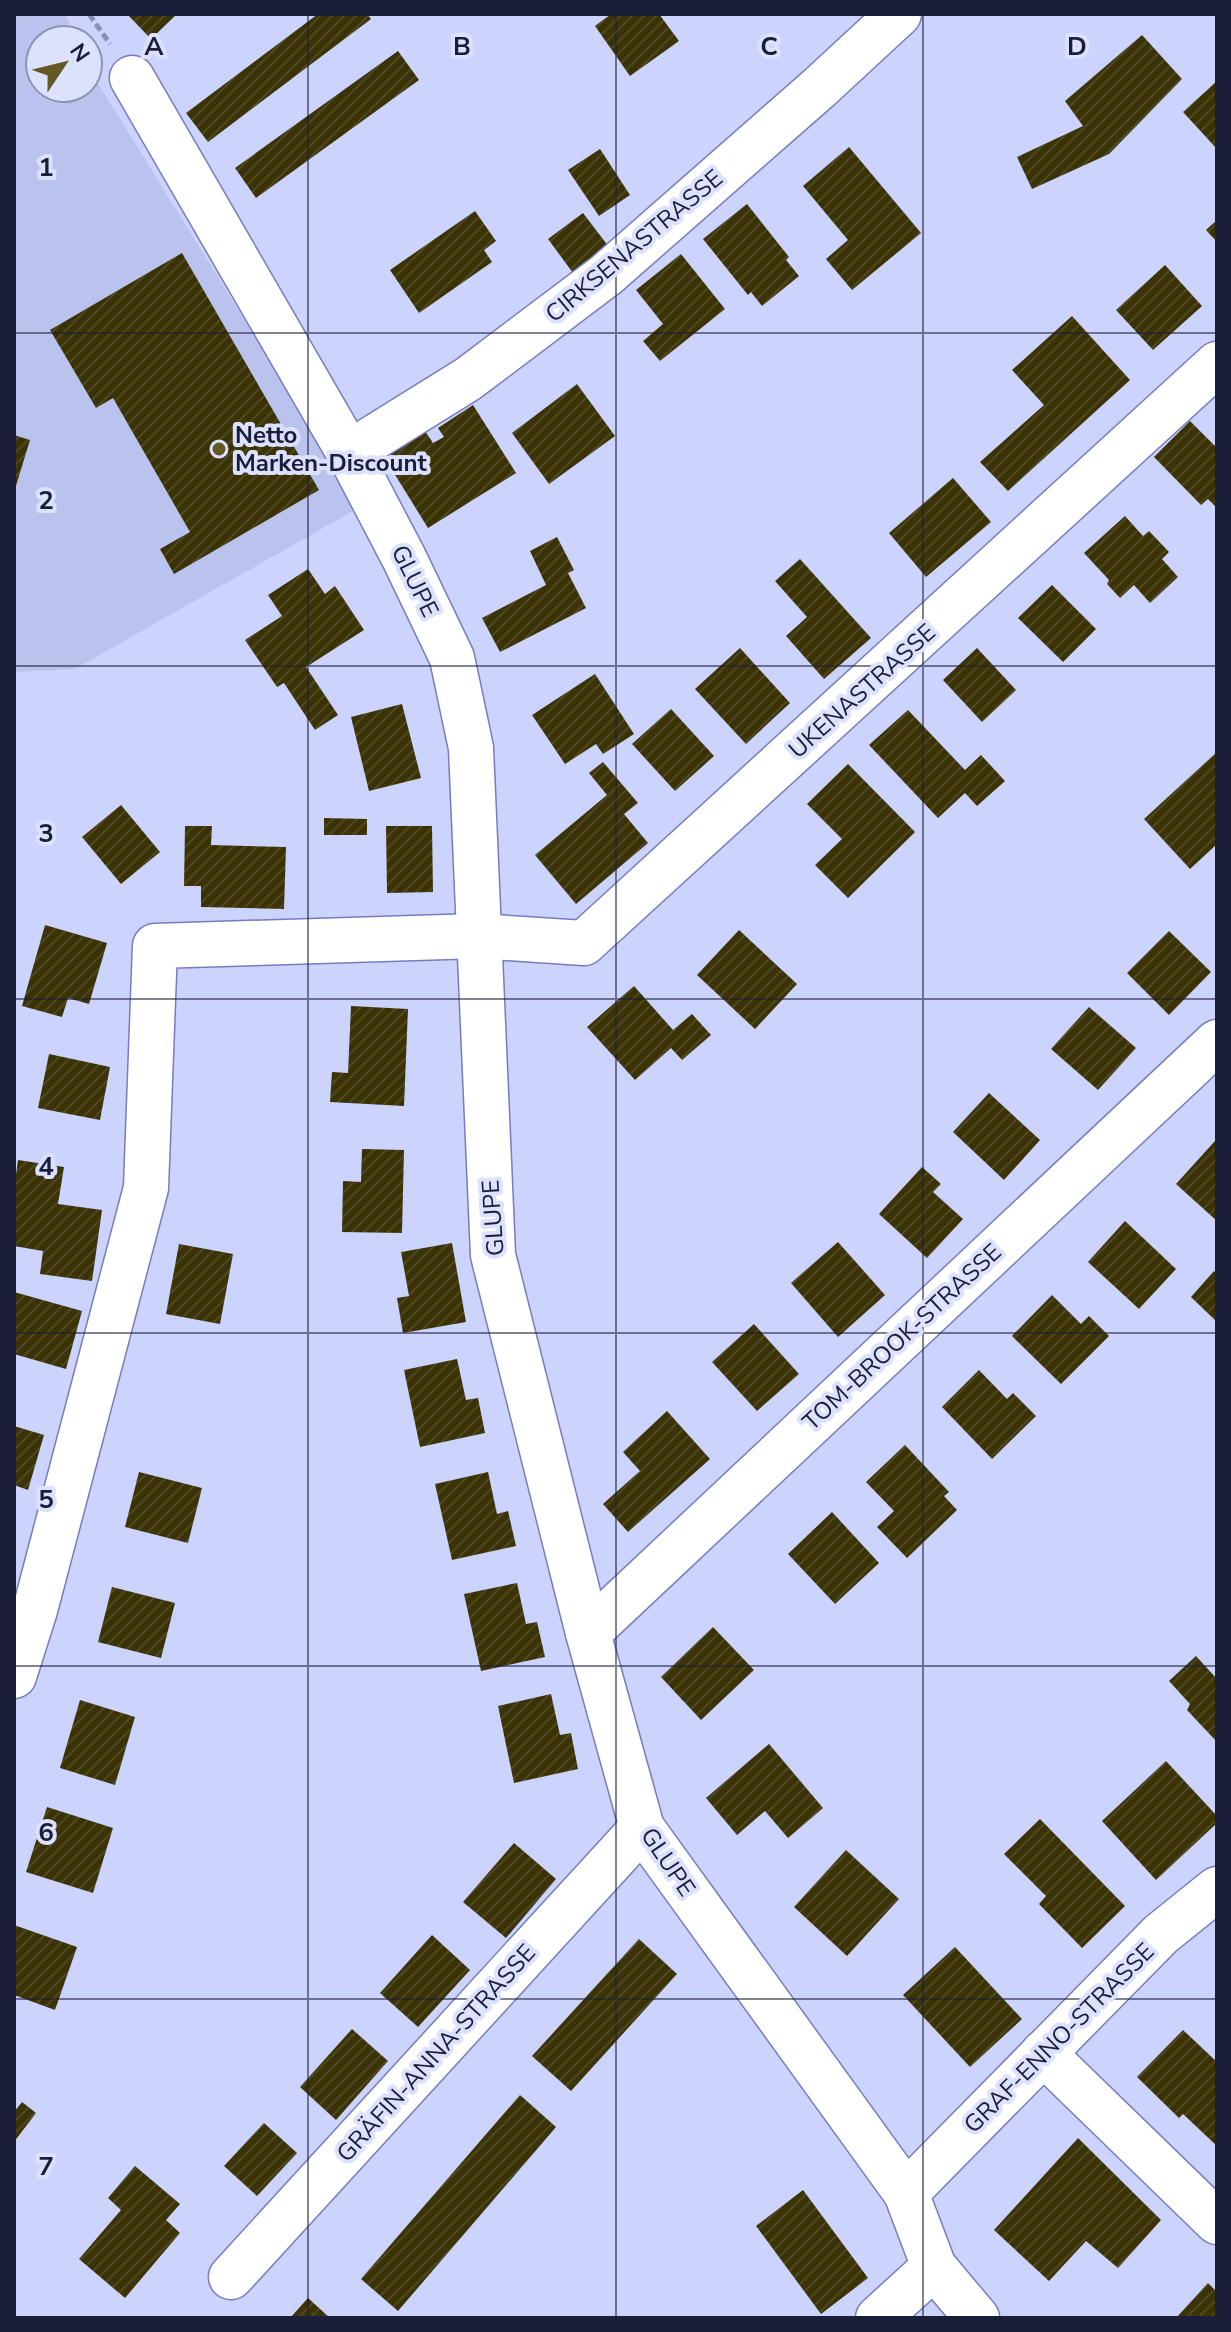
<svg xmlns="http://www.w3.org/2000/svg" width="1231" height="2332" font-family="'Nunito Sans',sans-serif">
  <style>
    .built { fill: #bac2ee }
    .building { fill: url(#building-hatch) }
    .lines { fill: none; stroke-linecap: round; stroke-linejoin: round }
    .street-casing { stroke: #757dbd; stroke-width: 47 }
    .path { stroke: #8b90b4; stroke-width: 5; stroke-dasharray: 8 4; stroke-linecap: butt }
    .street { stroke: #fff; stroke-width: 44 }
    .grid { fill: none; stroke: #1b1e38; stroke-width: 2; stroke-opacity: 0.55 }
    .poi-dot { fill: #645925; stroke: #dce1fd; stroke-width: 3 }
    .labels { text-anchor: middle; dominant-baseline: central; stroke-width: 8; stroke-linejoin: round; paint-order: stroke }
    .street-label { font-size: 24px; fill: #1b1e38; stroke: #dce1fd }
    .poi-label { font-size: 24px; font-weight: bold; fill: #1b1e38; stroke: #dce1fd; text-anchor: start }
    .grid-label { font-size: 26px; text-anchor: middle; font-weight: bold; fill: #1b1e38; stroke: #dce1fd; stroke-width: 8; stroke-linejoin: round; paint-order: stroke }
  </style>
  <defs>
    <pattern id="building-hatch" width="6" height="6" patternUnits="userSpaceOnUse" patternTransform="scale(2)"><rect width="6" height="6" fill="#3b3306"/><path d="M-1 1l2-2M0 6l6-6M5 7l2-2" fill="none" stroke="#4e4822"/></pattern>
  </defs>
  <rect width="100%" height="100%" fill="#ccd3fd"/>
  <path class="built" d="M 17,14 L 65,14 L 76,40 L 40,40 L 40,88 L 88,88 L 88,67 L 360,507 L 75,669 L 14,672 L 14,19 Z"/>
  <g class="building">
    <path d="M 127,14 L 177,14 L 151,39 Z"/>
    <path d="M 318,14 L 367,14 L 371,19 L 208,142 L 186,113 Z"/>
    <path d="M 611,14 L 659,14 L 679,41 L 630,76 L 595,26 Z"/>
    <path d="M 1142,35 L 1182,79 L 1109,154 L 1032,189 L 1017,157 L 1083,126 L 1065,101 Z"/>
    <path d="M 398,51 L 419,80 L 256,198 L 235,168 Z"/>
    <path d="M 1217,81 L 1217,149 L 1183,112 Z"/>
    <path d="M 849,147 L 921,233 L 852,290 L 826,259 L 848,240 L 803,186 Z"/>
    <path d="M 600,149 L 630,195 L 599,216 L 568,170 Z"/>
    <path d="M 747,204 L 789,257 L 786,260 L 799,276 L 762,306 L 751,292 L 748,295 L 703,239 Z"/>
    <path d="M 475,211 L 496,241 L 484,250 L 492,262 L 419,313 L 390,270 Z"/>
    <path d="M 583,213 L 612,251 L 576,277 L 548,239 Z"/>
    <path d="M 1217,220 L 1217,242 L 1206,230 Z"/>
    <path d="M 182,253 L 319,490 L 174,574 L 160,549 L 190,532 L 113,398 L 96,408 L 50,330 Z"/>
    <path d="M 681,254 L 725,309 L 660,361 L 643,341 L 663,324 L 636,290 Z"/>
    <path d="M 1165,265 L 1202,306 L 1153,350 L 1116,310 Z"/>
    <path d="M 1072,316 L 1130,380 L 1008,491 L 980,462 L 1044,405 L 1012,370 Z"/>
    <path d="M 577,384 L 615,436 L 549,484 L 512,433 Z"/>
    <path d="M 473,405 L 516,473 L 428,528 L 384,457 L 425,431 L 433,443 L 444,437 L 438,428 Z"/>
    <path d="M 1190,421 L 1217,448 L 1217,508 L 1208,499 L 1201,505 L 1154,457 Z"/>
    <path d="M 14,435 L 30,440 L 15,489 L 14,489 Z"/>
    <path d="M 953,478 L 991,522 L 926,577 L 889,533 Z"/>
    <path d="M 1125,516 L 1143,536 L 1149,531 L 1169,552 L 1162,559 L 1178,577 L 1150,603 L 1134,585 L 1120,598 L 1107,584 L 1109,580 L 1084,553 Z"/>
    <path d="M 557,537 L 574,570 L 568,573 L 586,608 L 500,652 L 482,618 L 546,585 L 530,551 Z"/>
    <path d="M 800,559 L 871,638 L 824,679 L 786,636 L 807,617 L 775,581 Z"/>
    <path d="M 308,569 L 325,594 L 335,586 L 364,630 L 306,667 L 338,715 L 315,730 L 284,683 L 277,687 L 245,640 L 282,616 L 268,595 Z"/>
    <path d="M 1052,585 L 1096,629 L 1063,662 L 1018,618 Z"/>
    <path d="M 740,648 L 790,703 L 746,744 L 695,689 Z"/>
    <path d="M 977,648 L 1016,690 L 982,722 L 943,680 Z"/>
    <path d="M 595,674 L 634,734 L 603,754 L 596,744 L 565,764 L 532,715 Z"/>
    <path d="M 402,704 L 421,778 L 369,791 L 351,717 Z"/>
    <path d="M 671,709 L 714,756 L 675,791 L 632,744 Z"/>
    <path d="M 908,710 L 965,770 L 981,755 L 1005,781 L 977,806 L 965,793 L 938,818 L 869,745 Z"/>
    <path d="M 1217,752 L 1217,844 L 1190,869 L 1144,819 Z"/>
    <path d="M 603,762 L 638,803 L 624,814 L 648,843 L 576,904 L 535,855 L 607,795 L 589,773 Z"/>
    <path d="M 848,764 L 915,832 L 848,898 L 815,865 L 842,839 L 807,804 Z"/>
    <path d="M 121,805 L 160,852 L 121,884 L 82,837 Z"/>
    <path d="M 324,818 L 367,819 L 367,835 L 324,835 Z"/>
    <path d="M 185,826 L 212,826 L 211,845 L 286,847 L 284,909 L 201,907 L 201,886 L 184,886 Z"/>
    <path d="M 386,826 L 432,826 L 433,892 L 387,893 Z"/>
    <path d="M 45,925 L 107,943 L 89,1004 L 68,998 L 62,1017 L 22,1006 Z"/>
    <path d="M 739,930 L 797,984 L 755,1029 L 697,975 Z"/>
    <path d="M 1169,931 L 1211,972 L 1169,1015 L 1127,973 Z"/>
    <path d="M 634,986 L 673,1030 L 692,1014 L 711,1035 L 682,1060 L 671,1048 L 635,1080 L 587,1027 Z"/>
    <path d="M 351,1006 L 408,1009 L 404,1106 L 330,1102 L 332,1072 L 348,1073 Z"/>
    <path d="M 1089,1007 L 1136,1048 L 1098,1090 L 1051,1049 Z"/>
    <path d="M 49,1054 L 110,1067 L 100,1120 L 38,1108 Z"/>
    <path d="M 989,1093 L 1040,1140 L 1004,1180 L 953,1132 Z"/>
    <path d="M 1215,1141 L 1217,1142 L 1217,1221 L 1176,1184 Z"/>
    <path d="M 362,1149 L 404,1150 L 402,1233 L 342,1232 L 343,1181 L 361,1182 Z"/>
    <path d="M 18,1160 L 64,1167 L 58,1204 L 102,1210 L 92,1281 L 40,1274 L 43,1251 L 14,1246 L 14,1189 Z"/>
    <path d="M 922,1167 L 941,1184 L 933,1192 L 963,1219 L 927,1258 L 879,1214 Z"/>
    <path d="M 1125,1221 L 1176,1269 L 1139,1309 L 1088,1262 Z"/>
    <path d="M 838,1242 L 885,1295 L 838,1337 L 791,1283 Z"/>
    <path d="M 452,1243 L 466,1322 L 403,1333 L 397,1298 L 409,1296 L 401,1252 Z"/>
    <path d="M 179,1244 L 233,1254 L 220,1324 L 166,1314 Z"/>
    <path d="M 1214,1271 L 1217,1274 L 1217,1322 L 1191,1297 Z"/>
    <path d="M 14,1292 L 82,1311 L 66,1369 L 14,1354 Z"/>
    <path d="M 1052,1295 L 1081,1324 L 1089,1316 L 1109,1336 L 1061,1384 L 1012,1336 Z"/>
    <path d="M 754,1324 L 799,1374 L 757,1411 L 712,1362 Z"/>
    <path d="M 457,1359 L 466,1400 L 478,1398 L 485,1433 L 420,1447 L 404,1370 Z"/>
    <path d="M 979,1370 L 1007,1399 L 1013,1393 L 1036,1416 L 992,1459 L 942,1407 Z"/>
    <path d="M 667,1411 L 710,1459 L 628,1532 L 603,1504 L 640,1471 L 623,1452 Z"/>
    <path d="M 14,1426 L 44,1435 L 28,1490 L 14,1485 Z"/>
    <path d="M 905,1445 L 949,1492 L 944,1496 L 957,1510 L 907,1558 L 877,1527 L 894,1511 L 866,1482 Z"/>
    <path d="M 139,1472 L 202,1488 L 188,1543 L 125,1527 Z"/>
    <path d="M 488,1472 L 497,1514 L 508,1511 L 516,1546 L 452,1560 L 435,1484 Z"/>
    <path d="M 832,1512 L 879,1563 L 835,1604 L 788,1554 Z"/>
    <path d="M 517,1583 L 526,1624 L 537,1622 L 545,1657 L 481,1671 L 464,1594 Z"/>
    <path d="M 112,1587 L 175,1603 L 161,1658 L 98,1642 Z"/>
    <path d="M 713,1627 L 754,1670 L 701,1720 L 661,1677 Z"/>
    <path d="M 1196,1656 L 1217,1679 L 1217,1742 L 1187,1710 L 1190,1704 L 1169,1681 Z"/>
    <path d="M 551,1694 L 560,1735 L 571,1733 L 578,1769 L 514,1783 L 498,1706 Z"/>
    <path d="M 80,1700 L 135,1717 L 115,1785 L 60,1768 Z"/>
    <path d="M 769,1744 L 823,1808 L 788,1838 L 765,1811 L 737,1835 L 706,1798 Z"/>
    <path d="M 1166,1761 L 1217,1816 L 1217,1823 L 1156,1880 L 1102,1821 Z"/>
    <path d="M 47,1807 L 113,1828 L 93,1893 L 26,1872 Z"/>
    <path d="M 1040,1819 L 1125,1906 L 1082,1948 L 1039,1904 L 1046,1896 L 1004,1854 Z"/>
    <path d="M 514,1843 L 556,1879 L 506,1938 L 463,1902 Z"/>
    <path d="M 846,1850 L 899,1899 L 847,1956 L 794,1907 Z"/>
    <path d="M 14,1925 L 77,1947 L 55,2010 L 14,1995 Z"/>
    <path d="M 432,1935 L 470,1970 L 418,2027 L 380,1993 Z"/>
    <path d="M 639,1939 L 677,1974 L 571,2091 L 532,2056 Z"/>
    <path d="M 955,1947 L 1022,2019 L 970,2067 L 903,1995 Z"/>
    <path d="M 352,2029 L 388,2061 L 336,2120 L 300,2087 Z"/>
    <path d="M 1183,2030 L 1217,2062 L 1217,2146 L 1183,2114 L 1179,2118 L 1137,2077 Z"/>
    <path d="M 520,2095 L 556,2127 L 398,2311 L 361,2279 Z"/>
    <path d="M 22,2102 L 36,2113 L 14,2142 L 14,2112 Z"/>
    <path d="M 264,2123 L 297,2153 L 257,2196 L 224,2166 Z"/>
    <path d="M 1078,2138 L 1161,2220 L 1118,2268 L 1086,2241 L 1049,2281 L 994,2230 Z"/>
    <path d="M 135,2166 L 180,2204 L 166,2220 L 180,2233 L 125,2298 L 79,2259 L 121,2210 L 108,2198 Z"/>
    <path d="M 803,2190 L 868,2278 L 821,2314 L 756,2226 Z"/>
    <path d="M 1208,2283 L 1217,2292 L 1217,2318 L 1176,2318 Z"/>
    <path d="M 308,2298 L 330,2318 L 290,2318 Z"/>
  </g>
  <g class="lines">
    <g class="street-casing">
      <g id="street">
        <path d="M 132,78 L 349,453 L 404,558 L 452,658 L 471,748 L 493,1255 L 588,1633 L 642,1828 L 906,2193 L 934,2267 L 977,2318"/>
        <path d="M 349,453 L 468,379 L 606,275 L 819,88 L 899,14"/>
        <path d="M 588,1633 L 1217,1042"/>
        <path d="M 14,1676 L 35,1610 L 146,1188 L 155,946 L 478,936 L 584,943 L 1217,364"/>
        <path d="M 1043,2053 L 1217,2222"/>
        <path d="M 906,2193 L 1161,1934 L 1217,1889"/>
        <path d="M 231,2277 L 642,1828"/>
        <path d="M 878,2318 L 934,2267"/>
      </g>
    </g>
    <path class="path" d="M 89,14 L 110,44"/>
    <use href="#street" class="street"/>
  </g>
  <path class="grid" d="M 308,14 L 308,2318M 616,14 L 616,2318M 923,14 L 923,2318M 14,333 L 1217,333M 14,666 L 1217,666M 14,999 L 1217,999M 14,1333 L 1217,1333M 14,1666 L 1217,1666M 14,1999 L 1217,1999"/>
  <circle class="poi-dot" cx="219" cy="449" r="8"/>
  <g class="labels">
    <g class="street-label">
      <text transform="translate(634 246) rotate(-40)">CIRKSENASTRASSE</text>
      <text transform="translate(415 581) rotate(64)">GLUPE</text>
      <text transform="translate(862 691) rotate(-42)">UKENASTRASSE</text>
      <text transform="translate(493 1218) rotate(-94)">GLUPE</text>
      <text transform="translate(902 1337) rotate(-43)">TOM-BROOK-STRASSE</text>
      <text transform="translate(668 1862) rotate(56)">GLUPE</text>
      <text transform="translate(1059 2038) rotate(-45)">GRAF-ENNO-STRASSE</text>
      <text transform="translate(436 2053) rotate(-48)">GRÄFIN-ANNA-STRASSE</text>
    </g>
    <g class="poi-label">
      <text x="235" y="435">Netto<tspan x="235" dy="28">Marken-Discount</tspan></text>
    </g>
  </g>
  <g class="grid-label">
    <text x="154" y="55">A</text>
    <text x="462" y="55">B</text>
    <text x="769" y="55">C</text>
    <text x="1077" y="55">D</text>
    <text x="46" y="176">1</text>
    <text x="46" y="509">2</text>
    <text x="46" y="842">3</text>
    <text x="46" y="1175">4</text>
    <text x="46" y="1508">5</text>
    <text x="46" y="1841">6</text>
    <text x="46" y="2175">7</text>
  </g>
  <rect width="1231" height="2332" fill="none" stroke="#1b1e38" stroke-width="32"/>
  <g transform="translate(64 64) rotate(55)"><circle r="38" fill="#dce1fd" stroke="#8f93ae" stroke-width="2"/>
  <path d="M0-6L14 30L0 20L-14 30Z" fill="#645925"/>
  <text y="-12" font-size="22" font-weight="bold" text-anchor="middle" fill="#1b1e38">N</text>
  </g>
</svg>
